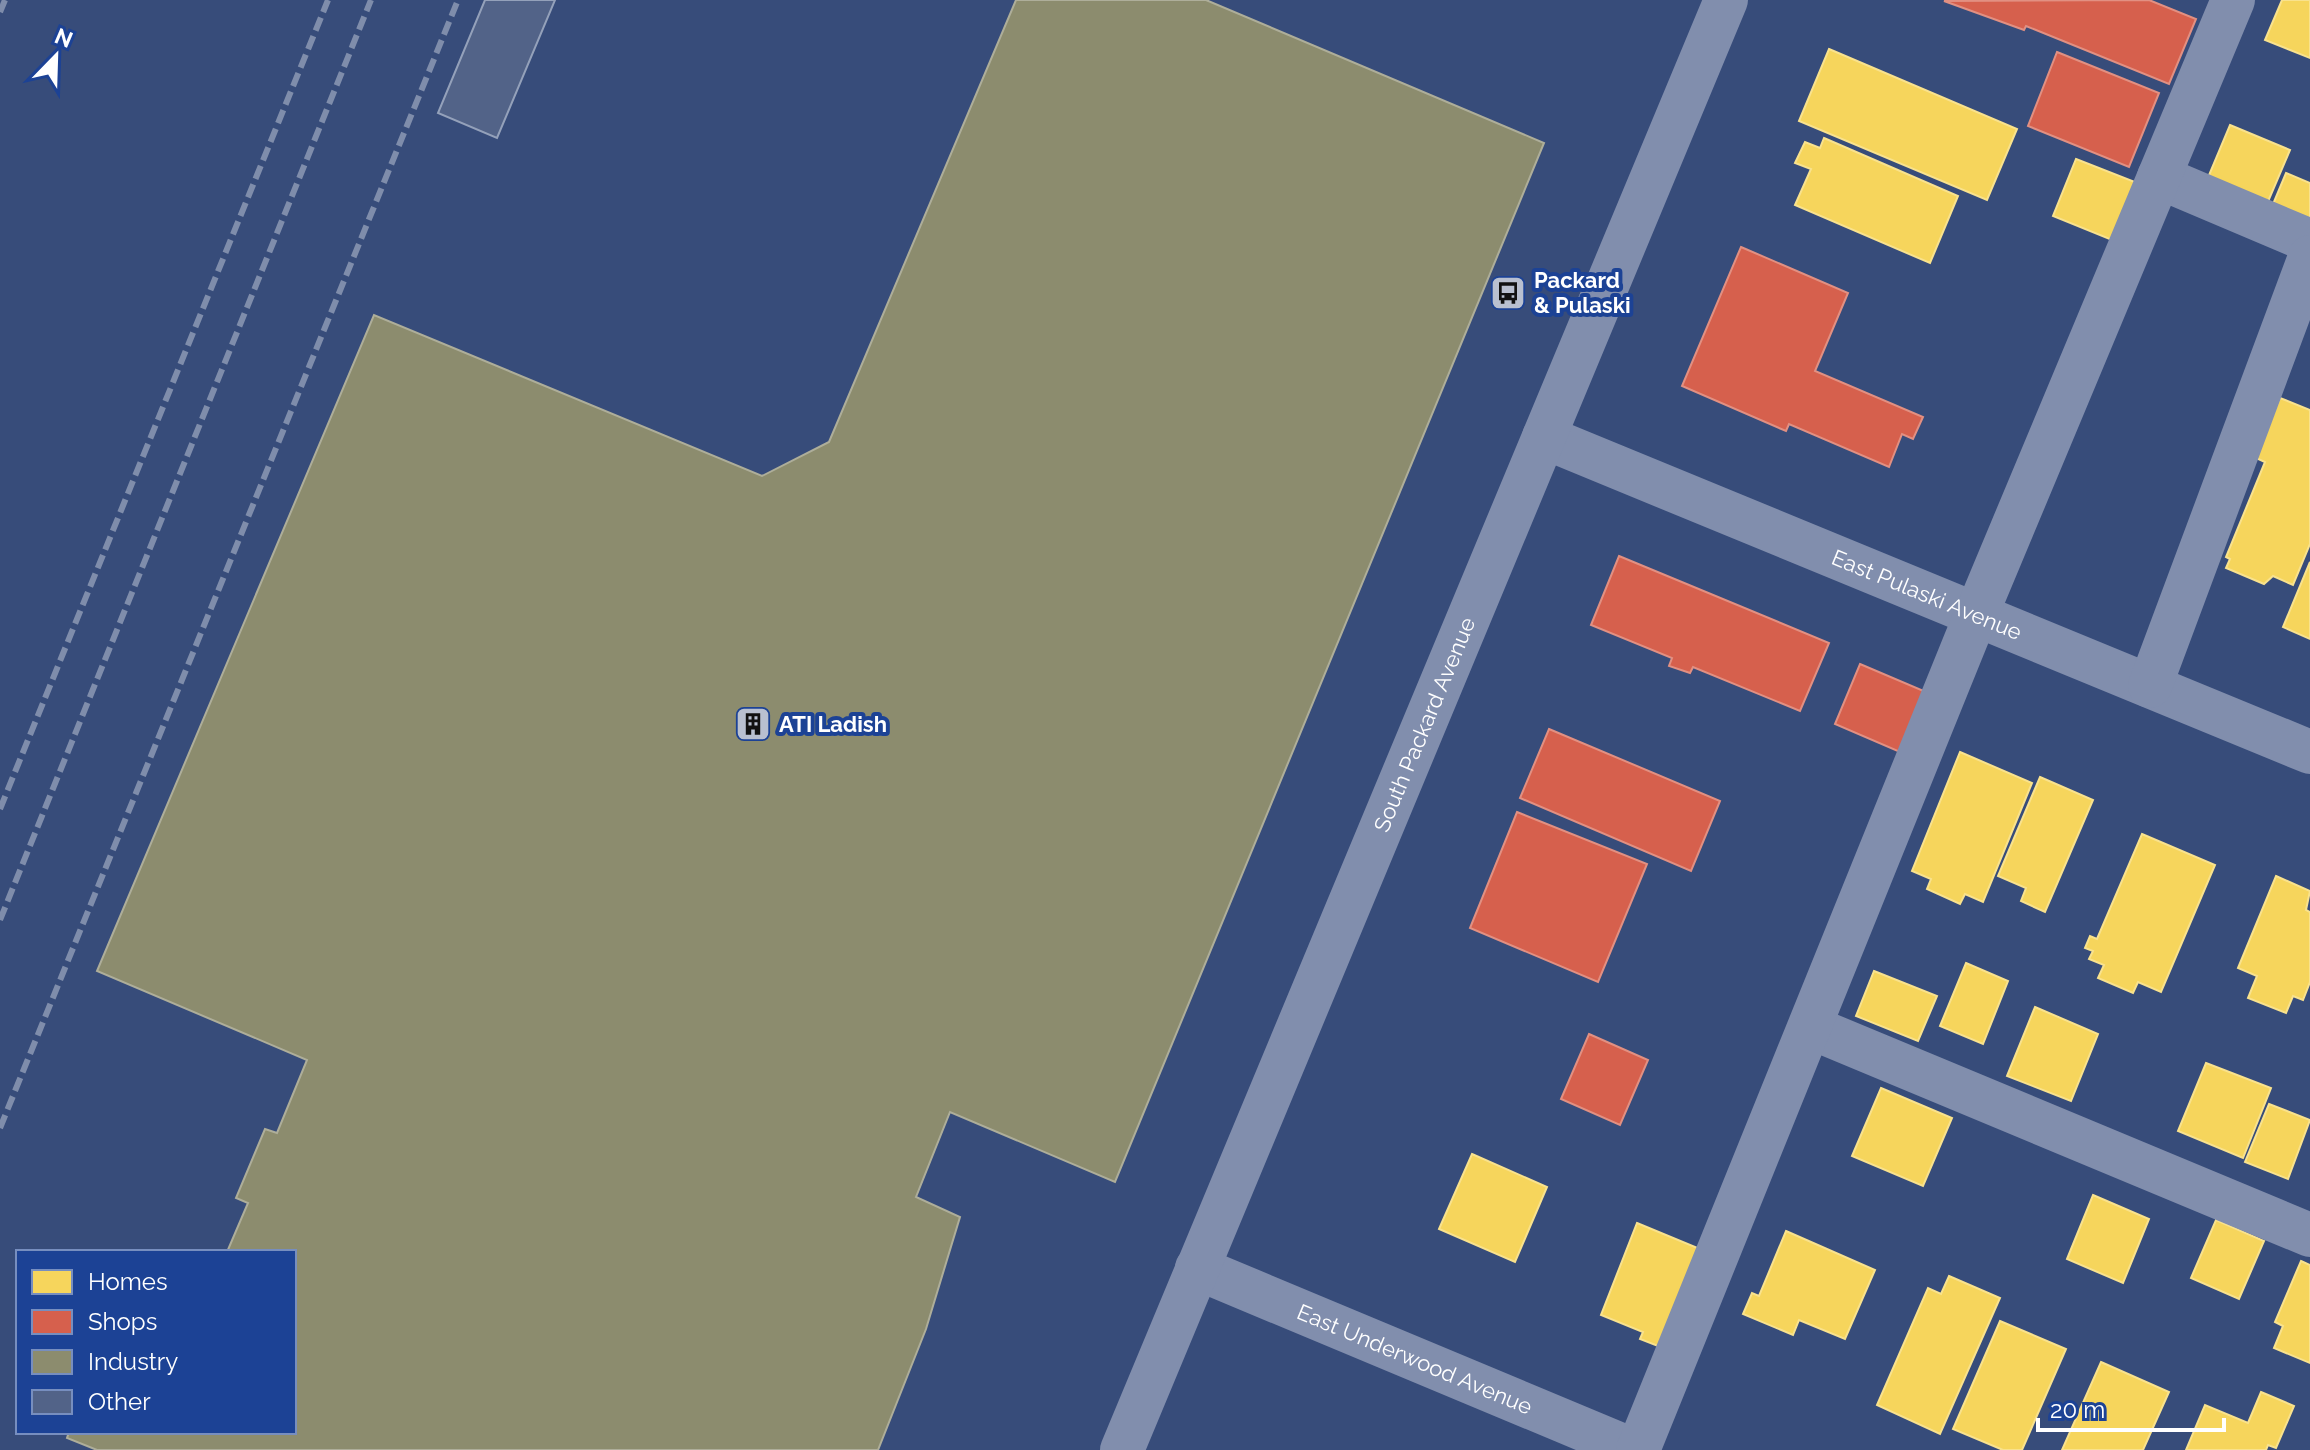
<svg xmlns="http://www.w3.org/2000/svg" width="2310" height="1450" font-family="Raleway,sans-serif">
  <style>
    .homes { fill: #f6d55c; stroke: #f9e28d; stroke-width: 2 }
    .shops { fill: #d6604d; stroke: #e29082; stroke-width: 2 }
    .industry { fill: #8c8c6e; stroke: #aeae9a; stroke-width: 2 }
    .building { fill: #526388; stroke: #94a1ba; stroke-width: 2 }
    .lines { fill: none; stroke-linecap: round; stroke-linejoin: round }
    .minor { stroke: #818ead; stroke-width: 44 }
    .rail { stroke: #7f8dab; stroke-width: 6; stroke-dasharray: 14 6; stroke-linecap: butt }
    .labels { text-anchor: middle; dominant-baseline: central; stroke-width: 8; stroke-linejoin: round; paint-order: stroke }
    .poi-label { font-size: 22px; font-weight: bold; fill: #fff; stroke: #1c4295; text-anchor: start }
    .street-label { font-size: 22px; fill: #fff; stroke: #1c4295 }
  </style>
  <rect width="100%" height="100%" fill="#374c7a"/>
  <g class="homes">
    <path d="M 2282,0 L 2310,0 L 2310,58 L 2265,40 Z"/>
    <path d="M 1829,49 L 2017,129 L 1987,200 L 1799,121 Z"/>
    <path d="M 2230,125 L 2290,150 L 2267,204 L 2207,180 Z"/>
    <path d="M 1824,138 L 1958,196 L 1930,263 L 1795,205 L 1811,169 L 1795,163 L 1805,142 L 1820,148 Z"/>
    <path d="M 2076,159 L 2140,184 L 2117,242 L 2053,216 Z"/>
    <path d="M 2286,173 L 2310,183 L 2310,225 L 2271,209 Z"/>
    <path d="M 2280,398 L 2310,410 L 2310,544 L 2293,585 L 2273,576 L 2264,584 L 2226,568 L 2230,559 L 2226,557 L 2265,462 L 2256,458 Z"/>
    <path d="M 2310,562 L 2310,639 L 2283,627 Z"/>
    <path d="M 1960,752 L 2032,783 L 1983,902 L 1965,894 L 1960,904 L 1927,889 L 1931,879 L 1912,871 Z"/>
    <path d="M 2040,777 L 2093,800 L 2045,912 L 2021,901 L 2026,888 L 1998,876 Z"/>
    <path d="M 2142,834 L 2215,865 L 2161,992 L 2138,982 L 2133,993 L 2098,978 L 2104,965 L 2089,959 L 2093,951 L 2085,948 L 2090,936 L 2097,939 Z"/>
    <path d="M 2276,876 L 2310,891 L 2306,910 L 2310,912 L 2310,982 L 2303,1000 L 2293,996 L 2286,1013 L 2248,998 L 2257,976 L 2238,968 Z"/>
    <path d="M 1966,963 L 2008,981 L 1983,1044 L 1940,1026 Z"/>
    <path d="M 1874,971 L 1937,996 L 1918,1041 L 1856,1016 Z"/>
    <path d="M 2035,1007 L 2098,1034 L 2071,1101 L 2007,1076 Z"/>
    <path d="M 2206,1063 L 2271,1088 L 2243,1158 L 2178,1131 Z"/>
    <path d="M 1881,1088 L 1952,1118 L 1923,1186 L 1852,1156 Z"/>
    <path d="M 2269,1104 L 2310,1120 L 2288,1179 L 2245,1162 Z"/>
    <path d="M 1472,1154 L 1547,1187 L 1515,1262 L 1439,1229 Z"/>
    <path d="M 2093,1195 L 2149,1219 L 2123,1283 L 2067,1259 Z"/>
    <path d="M 2216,1220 L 2264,1241 L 2239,1299 L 2191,1278 Z"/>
    <path d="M 1637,1223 L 1700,1249 L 1658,1346 L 1640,1339 L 1643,1332 L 1601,1315 Z"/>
    <path d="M 1786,1231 L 1875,1270 L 1845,1339 L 1799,1320 L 1793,1335 L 1743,1314 L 1752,1293 L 1759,1296 Z"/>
    <path d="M 2301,1261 L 2310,1265 L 2310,1363 L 2274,1348 L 2283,1326 L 2275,1322 Z"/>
    <path d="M 1949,1276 L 2000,1298 L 1940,1434 L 1877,1405 L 1928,1288 L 1941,1294 Z"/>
    <path d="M 2000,1321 L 2066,1349 L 2022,1450 L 2003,1450 L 1953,1429 Z"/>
    <path d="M 2101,1362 L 2169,1392 L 2143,1450 L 2062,1450 Z"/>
    <path d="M 2261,1392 L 2294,1406 L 2276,1448 L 2268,1445 L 2266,1450 L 2186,1450 L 2205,1405 L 2248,1423 Z"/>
  </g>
  <g class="shops">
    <path d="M 2149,0 L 2196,19 L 2169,84 L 2026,26 L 2024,30 L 1944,1 Z"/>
    <path d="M 2057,52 L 2159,93 L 2129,167 L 2028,126 Z"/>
    <path d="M 1741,247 L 1848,293 L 1815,371 L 1923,417 L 1913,439 L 1902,434 L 1889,467 L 1789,424 L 1786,431 L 1682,386 Z"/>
    <path d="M 1619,556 L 1829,643 L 1800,711 L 1693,667 L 1690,673 L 1669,666 L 1672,658 L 1591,625 Z"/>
    <path d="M 1860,664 L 1926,692 L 1900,752 L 1835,724 Z"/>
    <path d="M 1549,729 L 1720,801 L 1691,871 L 1520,798 Z"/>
    <path d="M 1517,812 L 1647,864 L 1598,982 L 1470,928 Z"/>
    <path d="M 1589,1034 L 1648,1060 L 1620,1125 L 1561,1099 Z"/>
  </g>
  <path class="industry" d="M 1016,0 L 1206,0 L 1544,143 L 1115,1182 L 950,1112 L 916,1197 L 960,1217 L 926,1329 L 878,1450 L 97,1450 L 67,1438 L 69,1432 L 294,1432 L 294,1252 L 227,1252 L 248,1203 L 236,1198 L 265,1129 L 277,1133 L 307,1060 L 97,971 L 374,315 L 762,476 L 829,442 Z"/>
  <path class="building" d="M 485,0 L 555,0 L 497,138 L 438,113 Z"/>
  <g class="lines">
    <g class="minor">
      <path d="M 2159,177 L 2310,241"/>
      <path id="s1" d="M 1544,437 L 2310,752"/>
      <path d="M 2150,686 L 2310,257"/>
      <path d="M 1810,1027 L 2310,1235"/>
      <path id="s2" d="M 1197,1268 L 1633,1450"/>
      <path id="s3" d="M 1122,1450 L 1726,0"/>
      <path d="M 1638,1450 L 1976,615 L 2233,0"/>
    </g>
    <g class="rail">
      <path d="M 0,12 L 5,0"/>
      <path d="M 0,809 L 328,0"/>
      <path d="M 0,920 L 371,0"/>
      <path d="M 0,1128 L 458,0"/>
    </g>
  </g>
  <defs>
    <g id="bus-square" transform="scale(1.8)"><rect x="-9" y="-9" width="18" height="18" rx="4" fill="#b9c0d0" stroke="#1c4295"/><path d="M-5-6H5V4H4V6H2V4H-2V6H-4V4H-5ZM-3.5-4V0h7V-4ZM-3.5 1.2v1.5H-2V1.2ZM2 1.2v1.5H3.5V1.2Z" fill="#111"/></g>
    <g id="building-square" transform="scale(1.8)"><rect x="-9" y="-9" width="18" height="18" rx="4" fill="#b9c0d0" stroke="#1c4295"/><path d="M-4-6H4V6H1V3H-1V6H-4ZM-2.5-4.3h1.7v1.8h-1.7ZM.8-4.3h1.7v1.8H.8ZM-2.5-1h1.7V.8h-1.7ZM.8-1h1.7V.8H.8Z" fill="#111"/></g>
  </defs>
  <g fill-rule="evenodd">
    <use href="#bus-square" x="1508" y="293"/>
    <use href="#building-square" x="753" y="724"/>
  </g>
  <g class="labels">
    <g class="poi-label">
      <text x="1534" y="280">Packard<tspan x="1534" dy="25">&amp; Pulaski</tspan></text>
      <text x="779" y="724">ATI Ladish</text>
    </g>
    <g class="street-label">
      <text stroke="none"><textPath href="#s1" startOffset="414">East Pulaski Avenue</textPath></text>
      <text stroke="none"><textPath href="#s3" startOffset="786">South Packard Avenue</textPath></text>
      <text stroke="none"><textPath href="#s2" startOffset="236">East Underwood Avenue</textPath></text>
    </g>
  </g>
  <rect x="16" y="1250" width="280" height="184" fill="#1c4295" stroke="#778ebf" stroke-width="2"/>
  <rect x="32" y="1270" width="40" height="24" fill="#f6d55c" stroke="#778ebf" stroke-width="2"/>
  <text x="88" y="1290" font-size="24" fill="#ffffff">Homes</text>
  <rect x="32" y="1310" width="40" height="24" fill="#d6604d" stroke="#778ebf" stroke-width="2"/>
  <text x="88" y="1330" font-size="24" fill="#ffffff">Shops</text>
  <rect x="32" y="1350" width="40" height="24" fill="#8c8c6e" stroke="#778ebf" stroke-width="2"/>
  <text x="88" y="1370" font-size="24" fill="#ffffff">Industry</text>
  <rect x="32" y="1390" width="40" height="24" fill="#526388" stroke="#778ebf" stroke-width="2"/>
  <text x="88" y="1410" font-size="24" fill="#ffffff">Other</text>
  <g transform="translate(56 56) rotate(23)" stroke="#1c4295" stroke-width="6" paint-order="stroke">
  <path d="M0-6L14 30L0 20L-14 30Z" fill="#ffffff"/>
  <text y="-12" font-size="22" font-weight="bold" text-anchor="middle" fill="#ffffff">N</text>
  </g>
  <path d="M2038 1418v12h186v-12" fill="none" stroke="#ffffff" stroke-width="4"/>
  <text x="2050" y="1418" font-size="24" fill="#ffffff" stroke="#1c4295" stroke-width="6" paint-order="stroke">20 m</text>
</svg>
